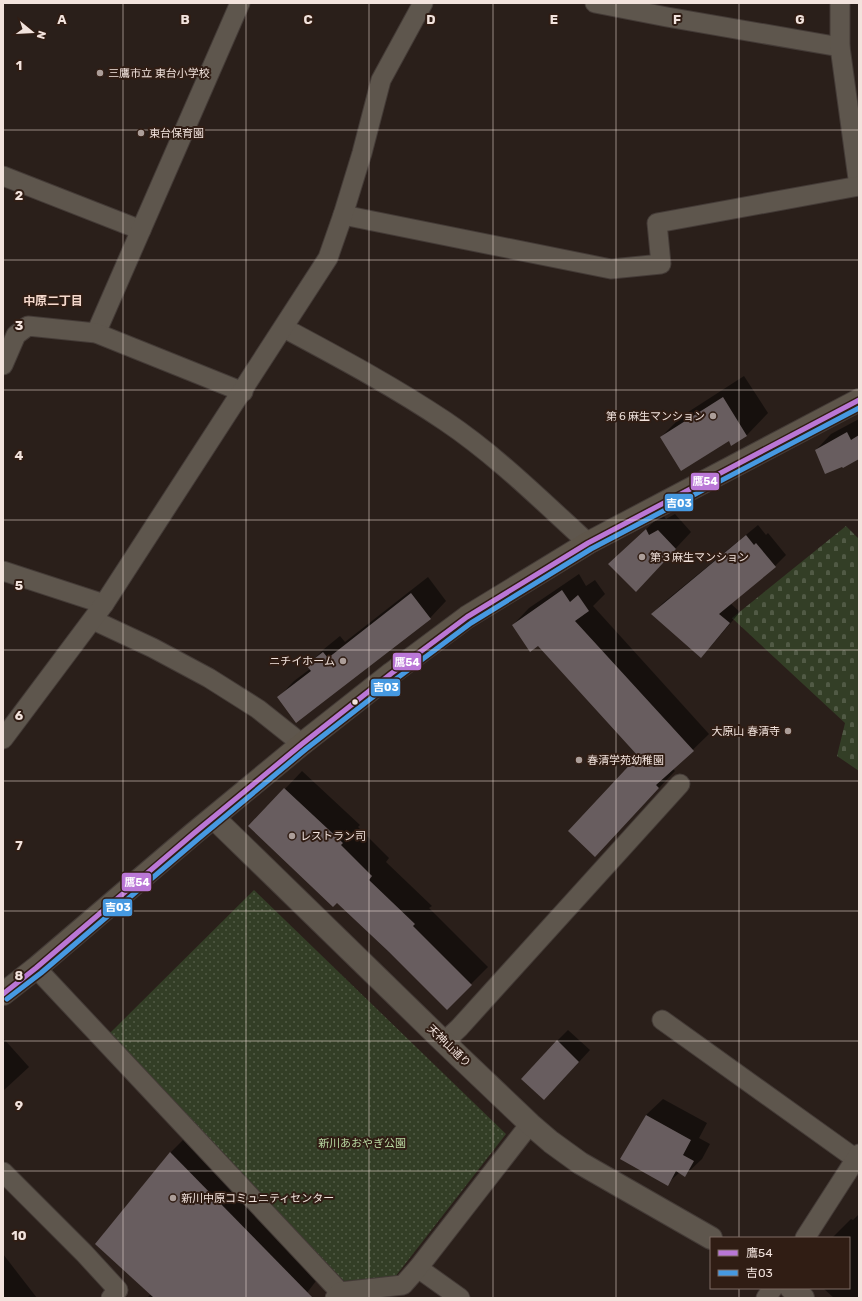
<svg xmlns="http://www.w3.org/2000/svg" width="862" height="1301" font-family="Rubik,'Noto Sans JP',sans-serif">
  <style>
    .grass { fill: url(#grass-dots) }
    .cemetery { fill: url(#cemetery-stones) }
    .shadow { fill: #0007 }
    .building { fill: #685d5f }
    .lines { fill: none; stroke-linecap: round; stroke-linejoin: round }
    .minor-casing { stroke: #443b37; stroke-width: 21 }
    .tertiary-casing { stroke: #443b37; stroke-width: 24 }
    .secondary-casing { stroke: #443b37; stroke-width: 24 }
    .minor { stroke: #5e564d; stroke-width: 19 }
    .tertiary { stroke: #5e564d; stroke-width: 22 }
    .secondary { stroke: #5e554a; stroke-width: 22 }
    .bus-1-casing { stroke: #301d14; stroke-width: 8 }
    .bus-2-casing { stroke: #301d14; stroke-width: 8 }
    .bus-1 { stroke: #ba77d6; stroke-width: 5 }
    .bus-2 { stroke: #4699e1; stroke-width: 5 }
    .grid { fill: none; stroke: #f2e3dd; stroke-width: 1; stroke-opacity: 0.55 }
    .poi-dot { fill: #ac9e99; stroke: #301d14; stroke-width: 1.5 }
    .bus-dot { fill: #f2e3dd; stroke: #301d14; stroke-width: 1.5 }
    .labels { text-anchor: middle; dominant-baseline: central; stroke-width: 4; stroke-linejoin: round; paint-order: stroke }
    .poi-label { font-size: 11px; fill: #f2e3dd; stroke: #301d14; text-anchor: start }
    .street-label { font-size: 11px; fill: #f2e3dd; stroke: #301d14 }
    .park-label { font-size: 11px; fill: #badba3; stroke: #301d14 }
    .neighbourhood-label { font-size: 12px; font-weight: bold; fill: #f4d8cc; stroke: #301d14 }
    .grid-label { font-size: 13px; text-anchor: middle; font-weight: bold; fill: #f2e3dd; stroke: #301d14; stroke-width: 4; stroke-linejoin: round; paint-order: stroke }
    .line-badge { stroke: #301d14; stroke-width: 1.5 }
    .badge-label { font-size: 11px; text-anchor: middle; font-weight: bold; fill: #fff }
  </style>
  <defs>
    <pattern id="grass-dots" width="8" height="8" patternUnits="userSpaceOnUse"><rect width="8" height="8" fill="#333e26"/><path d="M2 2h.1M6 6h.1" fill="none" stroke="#515a45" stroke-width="1.8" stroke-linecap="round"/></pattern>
    <pattern id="cemetery-stones" width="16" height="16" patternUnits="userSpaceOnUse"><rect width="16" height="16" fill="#333e26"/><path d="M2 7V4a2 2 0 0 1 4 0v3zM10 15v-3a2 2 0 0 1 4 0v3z" fill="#515a45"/></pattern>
  </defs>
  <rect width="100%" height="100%" fill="#2a1f1a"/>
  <path class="grass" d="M 254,890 L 506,1134 L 395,1277 L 344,1281 L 109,1034 Z"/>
  <path class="cemetery" d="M 846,526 L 859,539 L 859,771 L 837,756 L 845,723 L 732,618 Z"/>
  <g class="shadow">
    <path d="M 744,376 L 768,413 L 747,435 L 732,444 L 729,440 L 661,437 L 682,416 Z"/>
    <path d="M 859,419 L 859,458 L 816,450 L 831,434 Z"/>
    <path d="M 662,514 L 666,519 L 675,514 L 691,532 L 636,591 L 626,548 Z"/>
    <path d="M 758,525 L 766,535 L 768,533 L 786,555 L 775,566 L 730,603 L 740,612 L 712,645 L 701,656 L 652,614 L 663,603 Z"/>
    <path d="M 579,574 L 586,586 L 595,580 L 605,594 L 593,606 L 709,734 L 673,769 L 675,771 L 595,856 L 639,756 L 538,645 L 513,625 L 529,608 Z"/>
    <path d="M 428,577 L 446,601 L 430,618 L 278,698 L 294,681 L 310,669 L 308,665 L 324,649 L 340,636 L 345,642 Z"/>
    <path d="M 302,771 L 360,825 L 358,827 L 389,858 L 386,862 L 432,906 L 429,908 L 488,967 L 447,1008 L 337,902 L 250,826 Z"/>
    <path d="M 568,1030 L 590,1050 L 555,1088 L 557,1041 Z"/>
    <path d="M 3,1038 L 29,1067 L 3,1091 Z"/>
    <path d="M 663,1099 L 707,1123 L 699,1138 L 710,1144 L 702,1159 L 685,1175 L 680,1172 L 667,1184 L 622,1159 L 646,1115 Z"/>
    <path d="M 192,1131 L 326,1268 L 303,1298 L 147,1298 L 151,1294 L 170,1153 Z"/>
    <path d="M 859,1214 L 859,1298 L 834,1298 L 823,1288 L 849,1288 L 849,1238 L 832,1238 L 851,1219 L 853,1220 Z"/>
    <path d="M 3,1254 L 37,1298 L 3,1298 Z"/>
  </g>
  <g class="building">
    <path d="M 723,397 L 747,436 L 731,446 L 729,441 L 681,471 L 660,437 Z"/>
    <path d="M 847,432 L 851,440 L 859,435 L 859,459 L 843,468 L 842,467 L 825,474 L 815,450 Z"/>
    <path d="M 646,529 L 649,535 L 658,530 L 676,549 L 636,592 L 608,564 Z"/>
    <path d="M 746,535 L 754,545 L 756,543 L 776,567 L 719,614 L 730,623 L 701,658 L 651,614 Z"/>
    <path d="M 562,590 L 570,602 L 578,595 L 589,611 L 575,621 L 694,751 L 656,785 L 659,788 L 595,857 L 568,831 L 638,756 L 538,646 L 530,652 L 512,625 Z"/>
    <path d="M 411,593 L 431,619 L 296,723 L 277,697 L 311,671 L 306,665 L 323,652 L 328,658 Z"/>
    <path d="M 284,788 L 343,843 L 341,845 L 372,876 L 369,880 L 415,924 L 413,926 L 472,985 L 447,1010 L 389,952 L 337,903 L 333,907 L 248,826 Z"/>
    <path d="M 557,1040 L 579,1062 L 544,1100 L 521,1079 Z"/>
    <path d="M 646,1115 L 691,1140 L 683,1155 L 694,1161 L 685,1177 L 676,1171 L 668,1186 L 620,1159 Z"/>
    <path d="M 170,1152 L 313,1298 L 154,1298 L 95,1244 Z"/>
  </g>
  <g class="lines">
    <g class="minor-casing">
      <g id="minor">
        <path d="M 595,3 L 667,17 L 840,47"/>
        <path d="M 840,3 L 840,47 L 859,186"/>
        <path d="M 3,176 L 141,230"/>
        <path d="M 343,215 L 611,269 L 661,264 L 657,223 L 859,186"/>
        <path d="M 284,328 C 338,357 393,386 445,421 C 497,456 542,501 588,543"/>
        <path d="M 96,333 L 240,3"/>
        <path d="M 3,365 L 16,335 L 28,326 L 96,333 L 243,392"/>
        <path d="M 3,571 L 104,604"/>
        <path d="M 93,620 L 153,648 L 209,678 L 258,709 L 302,744"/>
        <path d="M 3,739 L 104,604 L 328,258 L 343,215 L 362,153 L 381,80 L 423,3"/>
        <path d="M 36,968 L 340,1292"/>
        <path d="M 662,1020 L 856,1159"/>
        <path d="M 444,1042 L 459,1028 L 680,784"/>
        <path d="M 3,1172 L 84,1253 L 118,1290 L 111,1298"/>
        <path d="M 805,1238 L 859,1154"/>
        <path d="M 418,1268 L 460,1298"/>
        <path d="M 335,1298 L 340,1292 L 403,1285 L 418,1268 L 530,1124"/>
        <path d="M 766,1298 L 773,1288"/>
      </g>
    </g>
    <g class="tertiary-casing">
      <g id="tertiary">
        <path d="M 214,818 L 444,1042 L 530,1124 L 551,1142 L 580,1163 L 711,1238"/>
        <path d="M 791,1288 L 803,1298"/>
      </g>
    </g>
    <g class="secondary-casing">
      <path id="secondary" d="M 3,994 L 36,968 L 193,834 L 302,744 L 392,673 L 467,617 L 588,543 L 859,400"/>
    </g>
    <use href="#minor" class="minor"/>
    <use href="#tertiary" class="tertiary"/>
    <use href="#secondary" class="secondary"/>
    <g class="bus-1-casing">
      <path id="bus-1" d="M 3,994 L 36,968 L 193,834 L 302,744 L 392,673 L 467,617 L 588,543 L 859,400"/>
    </g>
    <g class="bus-2-casing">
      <path id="bus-2" d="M 7,999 L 41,973 L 198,839 L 306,749 L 396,679 L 471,623 L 591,549 L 859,408"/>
    </g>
    <use href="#bus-1" class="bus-1"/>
    <use href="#bus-2" class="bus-2"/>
  </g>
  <path class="grid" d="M 123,3 L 123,1298M 246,3 L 246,1298M 369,3 L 369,1298M 493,3 L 493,1298M 616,3 L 616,1298M 739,3 L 739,1238M 3,130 L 859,130M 3,260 L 859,260M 3,390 L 859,390M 3,520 L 859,520M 3,650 L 859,650M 3,781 L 859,781M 3,911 L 859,911M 3,1041 L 859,1041M 3,1171 L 859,1171M 739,1288 L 739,1298"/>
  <g class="poi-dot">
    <circle cx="100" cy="73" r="4"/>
    <circle cx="141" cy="133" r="4"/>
    <circle cx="713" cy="416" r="4"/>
    <circle cx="642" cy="557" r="4"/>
    <circle cx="343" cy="661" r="4"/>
    <circle cx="788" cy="731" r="4"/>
    <circle cx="579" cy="760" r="4"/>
    <circle cx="292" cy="836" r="4"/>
    <circle cx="173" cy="1198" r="4"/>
  </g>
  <circle class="bus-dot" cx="355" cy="702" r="3.5"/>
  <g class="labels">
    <g class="poi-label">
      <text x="108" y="73">三鷹市立 東台小学校</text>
      <text x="149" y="133">東台保育園</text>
      <text x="705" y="416" text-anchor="end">第６麻生マンション</text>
      <text x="650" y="557">第３麻生マンション</text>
      <text x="335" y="661" text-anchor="end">ニチイホーム</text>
      <text x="780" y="731" text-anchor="end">大原山 春清寺</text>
      <text x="587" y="760">春清学苑幼稚園</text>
      <text x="300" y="836">レストラン司</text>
      <text x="181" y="1198">新川中原コミュニティセンター</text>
    </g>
    <g class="street-label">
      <text transform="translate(449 1046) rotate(44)">天神山通り</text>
    </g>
    <g class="park-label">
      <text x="362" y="1143">新川あおやぎ公園</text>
    </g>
    <g class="neighbourhood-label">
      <text x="53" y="301">中原二丁目</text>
    </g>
  </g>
  <g class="grid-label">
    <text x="62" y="24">A</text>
    <text x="185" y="24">B</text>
    <text x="308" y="24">C</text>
    <text x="431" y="24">D</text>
    <text x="554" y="24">E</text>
    <text x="677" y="24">F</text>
    <text x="800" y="24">G</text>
    <text x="19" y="70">1</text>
    <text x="19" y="200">2</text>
    <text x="19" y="330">3</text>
    <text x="19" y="460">4</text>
    <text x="19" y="590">5</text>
    <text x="19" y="720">6</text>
    <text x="19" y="850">7</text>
    <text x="19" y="980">8</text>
    <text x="19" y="1110">9</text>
    <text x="19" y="1240">10</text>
  </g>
  <g class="line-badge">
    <rect x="690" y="472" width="30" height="19" rx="4" fill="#ba77d6"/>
    <rect x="664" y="493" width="30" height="19" rx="4" fill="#4699e1"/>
    <rect x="392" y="652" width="30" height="19" rx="4" fill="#ba77d6"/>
    <rect x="370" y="678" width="31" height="19" rx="4" fill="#4699e1"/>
    <rect x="121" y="872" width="31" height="20" rx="4" fill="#ba77d6"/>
    <rect x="102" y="898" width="31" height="19" rx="4" fill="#4699e1"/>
  </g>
  <g class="badge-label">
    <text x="705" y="485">鷹54</text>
    <text x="679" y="507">吉03</text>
    <text x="407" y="666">鷹54</text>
    <text x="386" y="691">吉03</text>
    <text x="137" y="886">鷹54</text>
    <text x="118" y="911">吉03</text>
  </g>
  <rect width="862" height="1301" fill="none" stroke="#f2e3dd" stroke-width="8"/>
  <rect x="710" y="1237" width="140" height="52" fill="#301d14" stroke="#7e6c64"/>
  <rect x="718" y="1250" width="20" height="6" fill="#ba77d6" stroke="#7e6c64"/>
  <text x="746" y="1257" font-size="12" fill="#f2e3dd">鷹54</text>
  <rect x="718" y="1270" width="20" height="6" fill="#4699e1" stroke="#7e6c64"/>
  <text x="746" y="1277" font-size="12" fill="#f2e3dd">吉03</text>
  <g transform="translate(32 32) rotate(108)" stroke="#301d14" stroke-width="3" paint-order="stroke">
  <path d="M0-3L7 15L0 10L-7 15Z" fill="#f2e3dd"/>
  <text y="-6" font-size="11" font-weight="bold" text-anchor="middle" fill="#f2e3dd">N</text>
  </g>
</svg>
